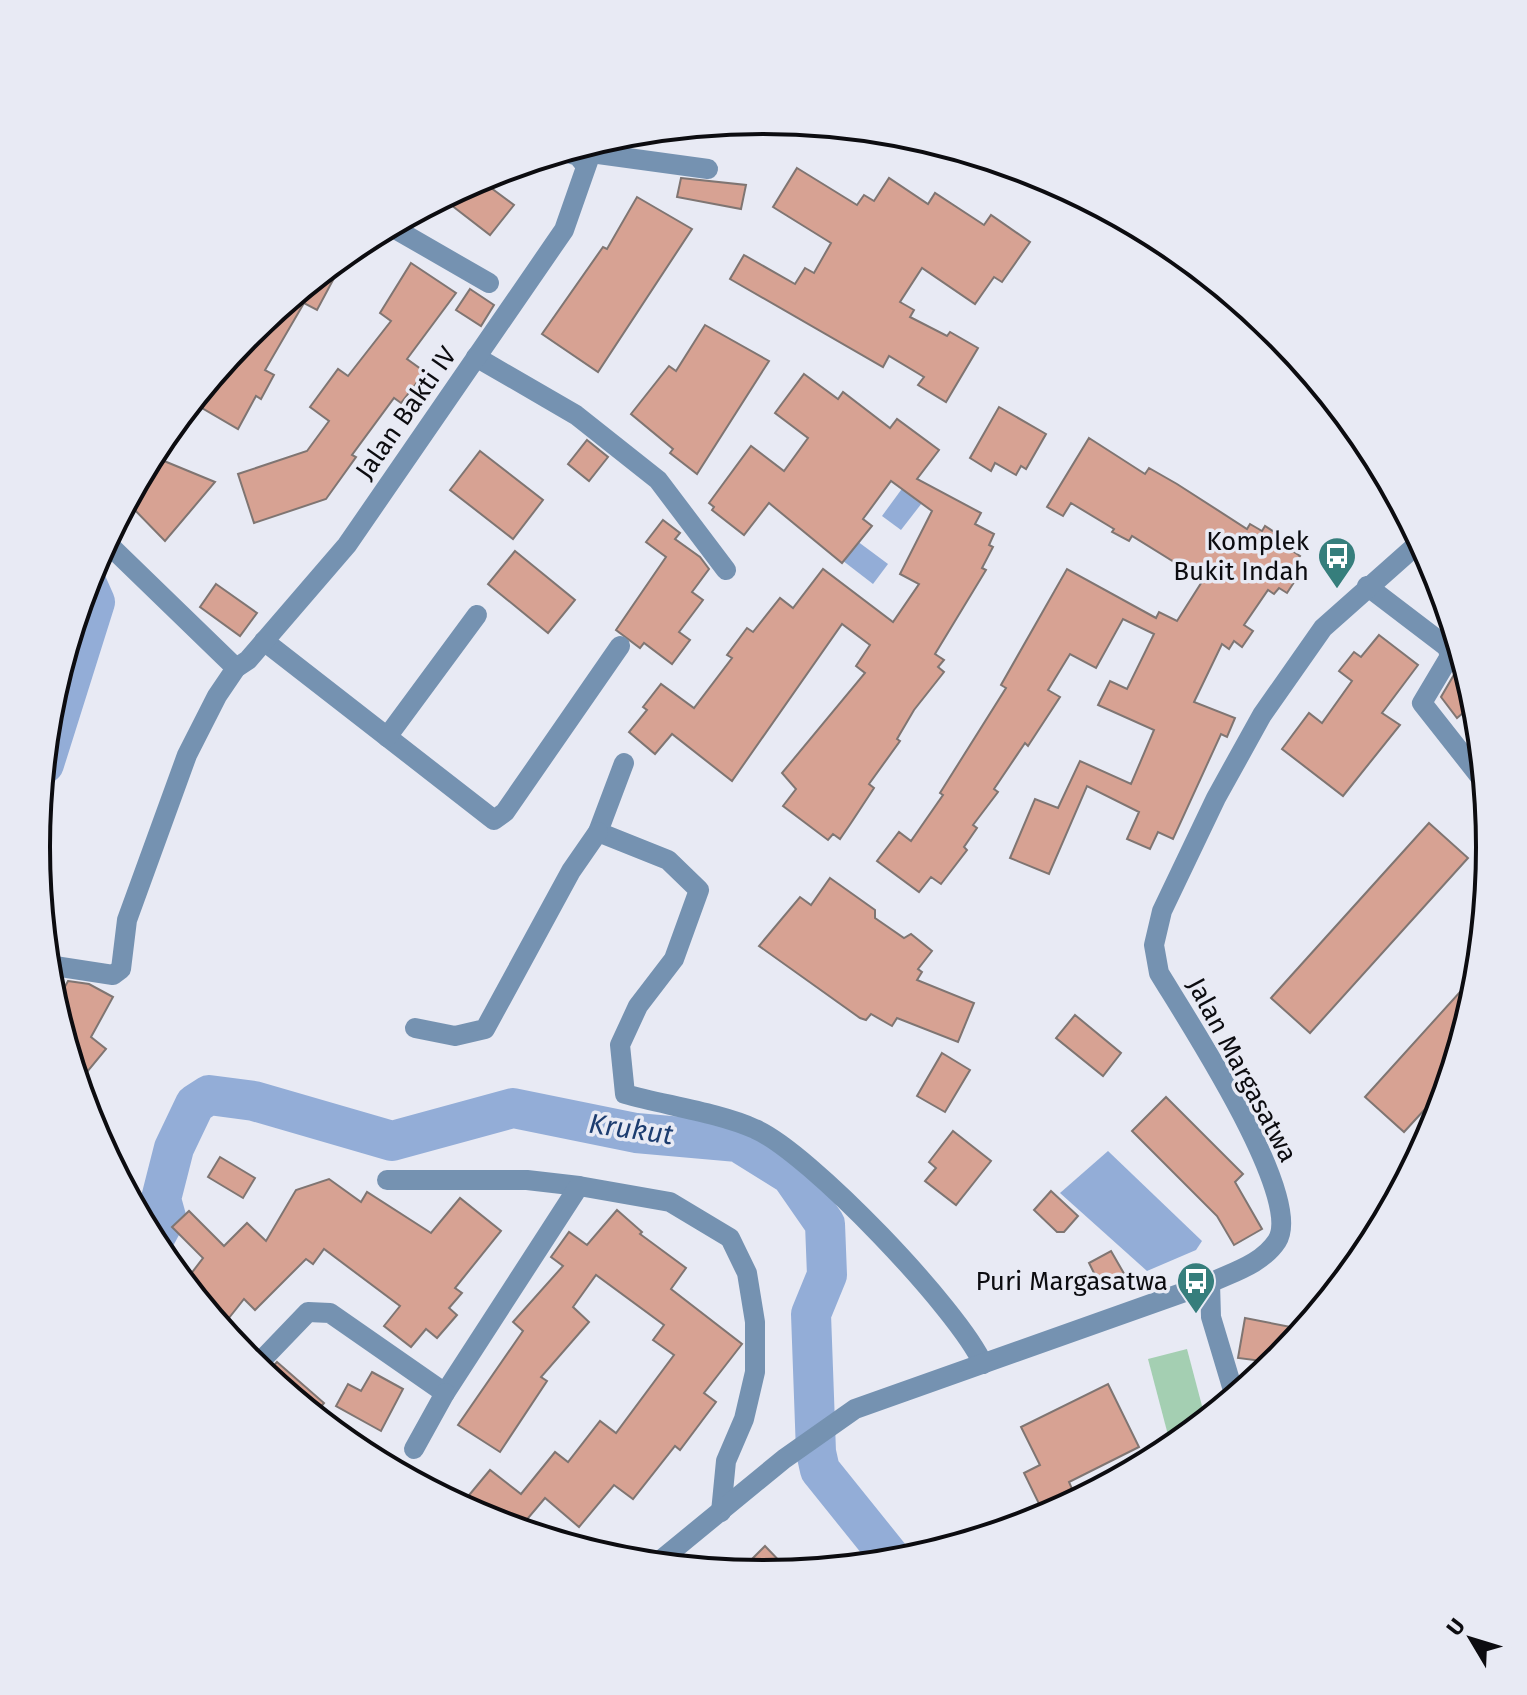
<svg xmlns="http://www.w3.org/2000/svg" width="1527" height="1695" font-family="'Fira Sans',sans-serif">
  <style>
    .green { fill: #a4cfb2 }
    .water { fill: #93add7 }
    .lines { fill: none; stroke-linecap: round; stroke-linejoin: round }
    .river { stroke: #93add7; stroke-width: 40 }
    .building { fill: #d7a293; stroke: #7f7572; stroke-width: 2 }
    .minor { stroke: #7592b1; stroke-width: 20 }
    .tertiary { stroke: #7592b1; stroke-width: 20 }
    .labels { text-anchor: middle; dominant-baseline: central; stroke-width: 7; stroke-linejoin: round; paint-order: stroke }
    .street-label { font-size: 26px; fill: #0c0c10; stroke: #e8eaf4 }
    .poi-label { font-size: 26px; fill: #0c0c10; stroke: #e8eaf4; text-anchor: end }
    .water-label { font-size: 28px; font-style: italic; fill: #1d3d70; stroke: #e8eaf4 }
    .rim { fill: none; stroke: #0c0c10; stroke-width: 4 }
  </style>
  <rect width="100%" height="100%" fill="#e8eaf4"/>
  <path class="green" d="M 1187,1349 L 1206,1421 L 1199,1426 L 1168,1435 L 1148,1359 Z"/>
  <g class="water">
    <path d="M 912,475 L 932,490 L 901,530 L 882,516 Z"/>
    <path d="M 853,538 L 888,564 L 873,584 L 838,557 Z"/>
    <path d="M 1108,1151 L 1202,1241 L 1196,1250 L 1147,1271 L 1060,1193 Z"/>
  </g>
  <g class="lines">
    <g class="river">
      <path d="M 44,764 L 95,602 L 87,584"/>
      <path d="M 153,1241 L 166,1217 L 161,1199 L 174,1148 L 195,1104 L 209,1095 L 254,1101 L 392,1141 L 513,1108 L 636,1133 L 738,1142 L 791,1175 L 825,1224 L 827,1275 L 811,1314 L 816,1452 L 820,1470 L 894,1562"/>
    </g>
  </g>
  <g class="building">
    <path d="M 797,168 L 857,205 L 864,195 L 874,201 L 889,178 L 928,204 L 935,193 L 984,225 L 991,215 L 1030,242 L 1002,282 L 994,277 L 975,304 L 922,268 L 900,302 L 914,310 L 910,317 L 947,336 L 950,332 L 978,348 L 946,402 L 918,385 L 924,377 L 889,356 L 883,367 L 730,279 L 744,255 L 795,284 L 805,268 L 814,273 L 831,243 L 773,207 Z"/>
    <path d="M 681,178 L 746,185 L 741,209 L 677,197 Z"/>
    <path d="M 479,179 L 514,205 L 490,235 L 442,198 Z"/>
    <path d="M 637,197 L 692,229 L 598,372 L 542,334 L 603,247 L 607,249 Z"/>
    <path d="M 348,252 L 317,310 L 304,303 L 265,370 L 274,375 L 261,399 L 256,396 L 238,429 L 195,404 L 249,333 Z"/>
    <path d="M 411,263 L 456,293 L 407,359 L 425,372 L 401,403 L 394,398 L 352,455 L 356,457 L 326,499 L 254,523 L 238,474 L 307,451 L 329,421 L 310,407 L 338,369 L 348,376 L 391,321 L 380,313 Z"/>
    <path d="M 470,289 L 494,305 L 481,326 L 456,310 Z"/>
    <path d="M 705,325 L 769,361 L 697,474 L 670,453 L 673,449 L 631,414 L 669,366 L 676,371 Z"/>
    <path d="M 804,374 L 838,399 L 843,392 L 890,428 L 897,419 L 939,450 L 917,479 L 981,513 L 975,524 L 994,534 L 989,545 L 993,547 L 982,568 L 986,570 L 935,654 L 944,660 L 938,667 L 944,672 L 914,710 L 897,739 L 900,741 L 869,784 L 874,788 L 851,823 L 840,839 L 833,834 L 828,840 L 783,806 L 796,789 L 782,773 L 865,673 L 856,666 L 870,645 L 842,624 L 732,781 L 672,734 L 655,754 L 629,732 L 647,710 L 643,707 L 661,684 L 694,708 L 732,658 L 727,655 L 747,628 L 753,632 L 780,598 L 793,608 L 823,569 L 893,622 L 919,584 L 900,574 L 932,511 L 891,481 L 863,519 L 872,526 L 842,563 L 769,503 L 744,535 L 712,510 L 714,507 L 709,503 L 751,446 L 784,471 L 808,438 L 775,413 Z"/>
    <path d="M 999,407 L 1046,434 L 1026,469 L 1021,466 L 1016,475 L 995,463 L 991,471 L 970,458 Z"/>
    <path d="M 1089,438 L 1145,474 L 1149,468 L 1177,484 L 1247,529 L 1250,524 L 1262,531 L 1265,526 L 1282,537 L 1279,542 L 1300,556 L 1294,565 L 1302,570 L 1287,593 L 1279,588 L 1274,594 L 1268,590 L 1244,625 L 1253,631 L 1242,647 L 1234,641 L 1229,649 L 1222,644 L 1194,702 L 1235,718 L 1227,737 L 1221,734 L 1173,839 L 1158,832 L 1150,849 L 1127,839 L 1139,812 L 1087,786 L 1049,874 L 1010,858 L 1035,799 L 1058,808 L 1080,761 L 1131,784 L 1154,730 L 1098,705 L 1110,681 L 1127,689 L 1154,634 L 1123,619 L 1096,668 L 1070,654 L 1048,690 L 1060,697 L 1028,746 L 1025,743 L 994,789 L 998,792 L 973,825 L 977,828 L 964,847 L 967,850 L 941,884 L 931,877 L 919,892 L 877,861 L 899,832 L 911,841 L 943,795 L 940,793 L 1006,688 L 1001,685 L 1067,569 L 1156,618 L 1159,612 L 1177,621 L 1203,580 L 1132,536 L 1129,541 L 1112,532 L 1114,529 L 1071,503 L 1063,516 L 1047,507 Z"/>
    <path d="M 587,440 L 608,457 L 589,481 L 568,464 Z"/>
    <path d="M 480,451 L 543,500 L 513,539 L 450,490 Z"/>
    <path d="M 152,456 L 215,482 L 165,541 L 127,502 Z"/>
    <path d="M 663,520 L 680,533 L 675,539 L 700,557 L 709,569 L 692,592 L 703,600 L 679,632 L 690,640 L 672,664 L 644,643 L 640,648 L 616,630 L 666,557 L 646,542 Z"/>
    <path d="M 515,551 L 575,600 L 548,633 L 488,584 Z"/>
    <path d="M 216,584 L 257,613 L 240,636 L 200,607 Z"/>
    <path d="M 1379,635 L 1418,665 L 1382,713 L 1400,725 L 1343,796 L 1282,749 L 1309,713 L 1322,723 L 1352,681 L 1339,671 L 1354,652 L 1361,657 Z"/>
    <path d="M 1465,665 L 1476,702 L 1457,718 L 1441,697 L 1455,673 Z"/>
    <path d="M 1429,823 L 1468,858 L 1310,1033 L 1271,998 Z"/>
    <path d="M 830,878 L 875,910 L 875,918 L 904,938 L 911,934 L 932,951 L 918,969 L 922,972 L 917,980 L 974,1003 L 958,1042 L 897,1018 L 892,1026 L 871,1014 L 866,1020 L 860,1018 L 759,946 L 800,897 L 811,905 Z"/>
    <path d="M 1479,971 L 1477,990 L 1449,1083 L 1404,1132 L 1365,1097 Z"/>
    <path d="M 68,981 L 89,984 L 113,997 L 91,1037 L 106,1049 L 78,1083 L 55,1005 Z"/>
    <path d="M 1075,1015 L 1121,1053 L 1103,1076 L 1056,1038 Z"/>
    <path d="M 942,1053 L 970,1070 L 945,1112 L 917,1096 Z"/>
    <path d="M 1166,1097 L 1243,1174 L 1235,1182 L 1262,1229 L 1234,1245 L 1217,1216 L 1132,1131 Z"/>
    <path d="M 953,1131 L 991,1161 L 956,1205 L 925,1181 L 936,1168 L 929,1162 Z"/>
    <path d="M 220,1157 L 255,1178 L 243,1198 L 208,1177 Z"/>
    <path d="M 329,1179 L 361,1202 L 367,1192 L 431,1233 L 460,1198 L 501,1231 L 455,1288 L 462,1293 L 449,1308 L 457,1315 L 437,1338 L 426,1329 L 411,1347 L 384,1326 L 400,1306 L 324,1249 L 313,1264 L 306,1259 L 255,1310 L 244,1299 L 221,1328 L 184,1283 L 203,1258 L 172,1227 L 189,1211 L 224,1246 L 247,1223 L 266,1241 L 296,1190 Z"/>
    <path d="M 1051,1191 L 1078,1216 L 1064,1232 L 1057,1232 L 1034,1210 Z"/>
    <path d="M 617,1210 L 642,1232 L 640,1234 L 686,1268 L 671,1289 L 742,1344 L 704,1393 L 716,1402 L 680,1450 L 675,1446 L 633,1499 L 614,1485 L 579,1527 L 545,1498 L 518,1530 L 485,1519 L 460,1506 L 490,1470 L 521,1494 L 555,1452 L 568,1462 L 600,1421 L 616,1433 L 674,1355 L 653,1340 L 664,1325 L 596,1275 L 573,1307 L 589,1322 L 541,1377 L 547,1381 L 500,1452 L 458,1425 L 523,1331 L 513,1322 L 563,1266 L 551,1257 L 569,1232 L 587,1245 Z"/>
    <path d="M 1111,1251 L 1126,1277 L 1102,1289 L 1089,1263 Z"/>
    <path d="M 1245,1318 L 1296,1328 L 1294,1342 L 1277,1363 L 1238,1358 Z"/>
    <path d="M 277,1362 L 324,1403 L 314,1415 L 265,1375 Z"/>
    <path d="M 372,1372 L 403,1389 L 381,1431 L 336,1406 L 348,1384 L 361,1391 Z"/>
    <path d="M 1108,1384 L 1139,1447 L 1069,1482 L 1076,1498 L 1044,1514 L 1024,1473 L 1040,1465 L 1021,1427 Z"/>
    <path d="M 765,1546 L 790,1572 L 738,1573 Z"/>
  </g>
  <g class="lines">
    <g class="minor">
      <path d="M 564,152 L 578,156 L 586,166"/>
      <path d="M 591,153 L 708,169"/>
      <path d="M 390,226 L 489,283"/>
      <path d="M 476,357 L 576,415 L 658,480 L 726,570"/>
      <path d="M 106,542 L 236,668"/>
      <path d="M 1367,586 L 1447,647 L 1450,656 L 1422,703 L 1485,783"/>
      <path d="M 264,641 L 494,820 L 505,812 L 620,646"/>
      <path d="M 387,737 L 477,615"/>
      <path d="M 624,763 L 598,832 L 668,860 L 699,890 L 674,959 L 638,1006 L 620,1045 L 625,1094 C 664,1105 720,1113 755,1129 C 809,1152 960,1311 983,1364"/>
      <path d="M 48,965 L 113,975 L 121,969 L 127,920 L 187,755 L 217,696 L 236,668 L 248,660 L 347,545 L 564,230 L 591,153 L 589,144"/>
      <path d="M 415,1028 L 455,1036 L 485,1029 L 571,871 L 598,832"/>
      <path d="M 387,1180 L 527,1180 L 579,1186"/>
      <path d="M 1210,1283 L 1211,1317 L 1235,1397"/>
      <path d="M 255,1367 L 308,1312 L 330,1313 L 445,1393 L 579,1186 L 670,1202 L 730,1238 L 747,1273 L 755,1322 L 755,1372 L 744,1419 L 726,1461 L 721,1512"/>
      <path d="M 414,1449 L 445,1393"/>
    </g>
    <path class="tertiary" d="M 656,1564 L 784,1459 L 855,1409 L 1210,1283 C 1233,1272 1262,1264 1277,1241 C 1305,1198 1186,1018 1159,973 L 1154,945 L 1162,911 L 1216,798 L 1262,715 L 1323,628 L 1421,541"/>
  </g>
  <defs>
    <g id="bus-pin" transform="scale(2)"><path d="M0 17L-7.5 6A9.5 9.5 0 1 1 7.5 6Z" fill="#367e7c" stroke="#e8eaf4"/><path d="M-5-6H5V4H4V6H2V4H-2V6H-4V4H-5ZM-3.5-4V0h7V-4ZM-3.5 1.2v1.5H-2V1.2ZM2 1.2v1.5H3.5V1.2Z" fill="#fff"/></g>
  </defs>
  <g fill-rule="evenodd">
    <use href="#bus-pin" x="1337" y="556"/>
    <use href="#bus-pin" x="1196" y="1281"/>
  </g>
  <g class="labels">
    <g class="street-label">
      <text transform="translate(406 413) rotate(-55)">Jalan Bakti IV</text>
      <text transform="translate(1242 1070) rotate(62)">Jalan Margasatwa</text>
    </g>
    <g class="poi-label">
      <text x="1309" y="541">Komplek<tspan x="1309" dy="30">Bukit Indah</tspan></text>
      <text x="1168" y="1281">Puri Margasatwa</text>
    </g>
    <g class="water-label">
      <text transform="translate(631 1129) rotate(8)">Krukut</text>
    </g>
  </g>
  <path d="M0 0H1527V1695H0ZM50 847a713 713 0 1 1 1426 0a713 713 0 1 1-1426 0Z" fill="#e8eaf4" fill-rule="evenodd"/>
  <path class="rim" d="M50 847a713 713 0 1 1 1426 0a713 713 0 1 1-1426 0Z"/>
  <g transform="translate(1471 1639) rotate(308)" stroke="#e8eaf4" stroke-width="6" paint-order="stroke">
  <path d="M0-6L14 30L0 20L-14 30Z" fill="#0c0c10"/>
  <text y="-12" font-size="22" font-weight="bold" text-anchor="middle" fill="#0c0c10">U</text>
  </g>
</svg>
